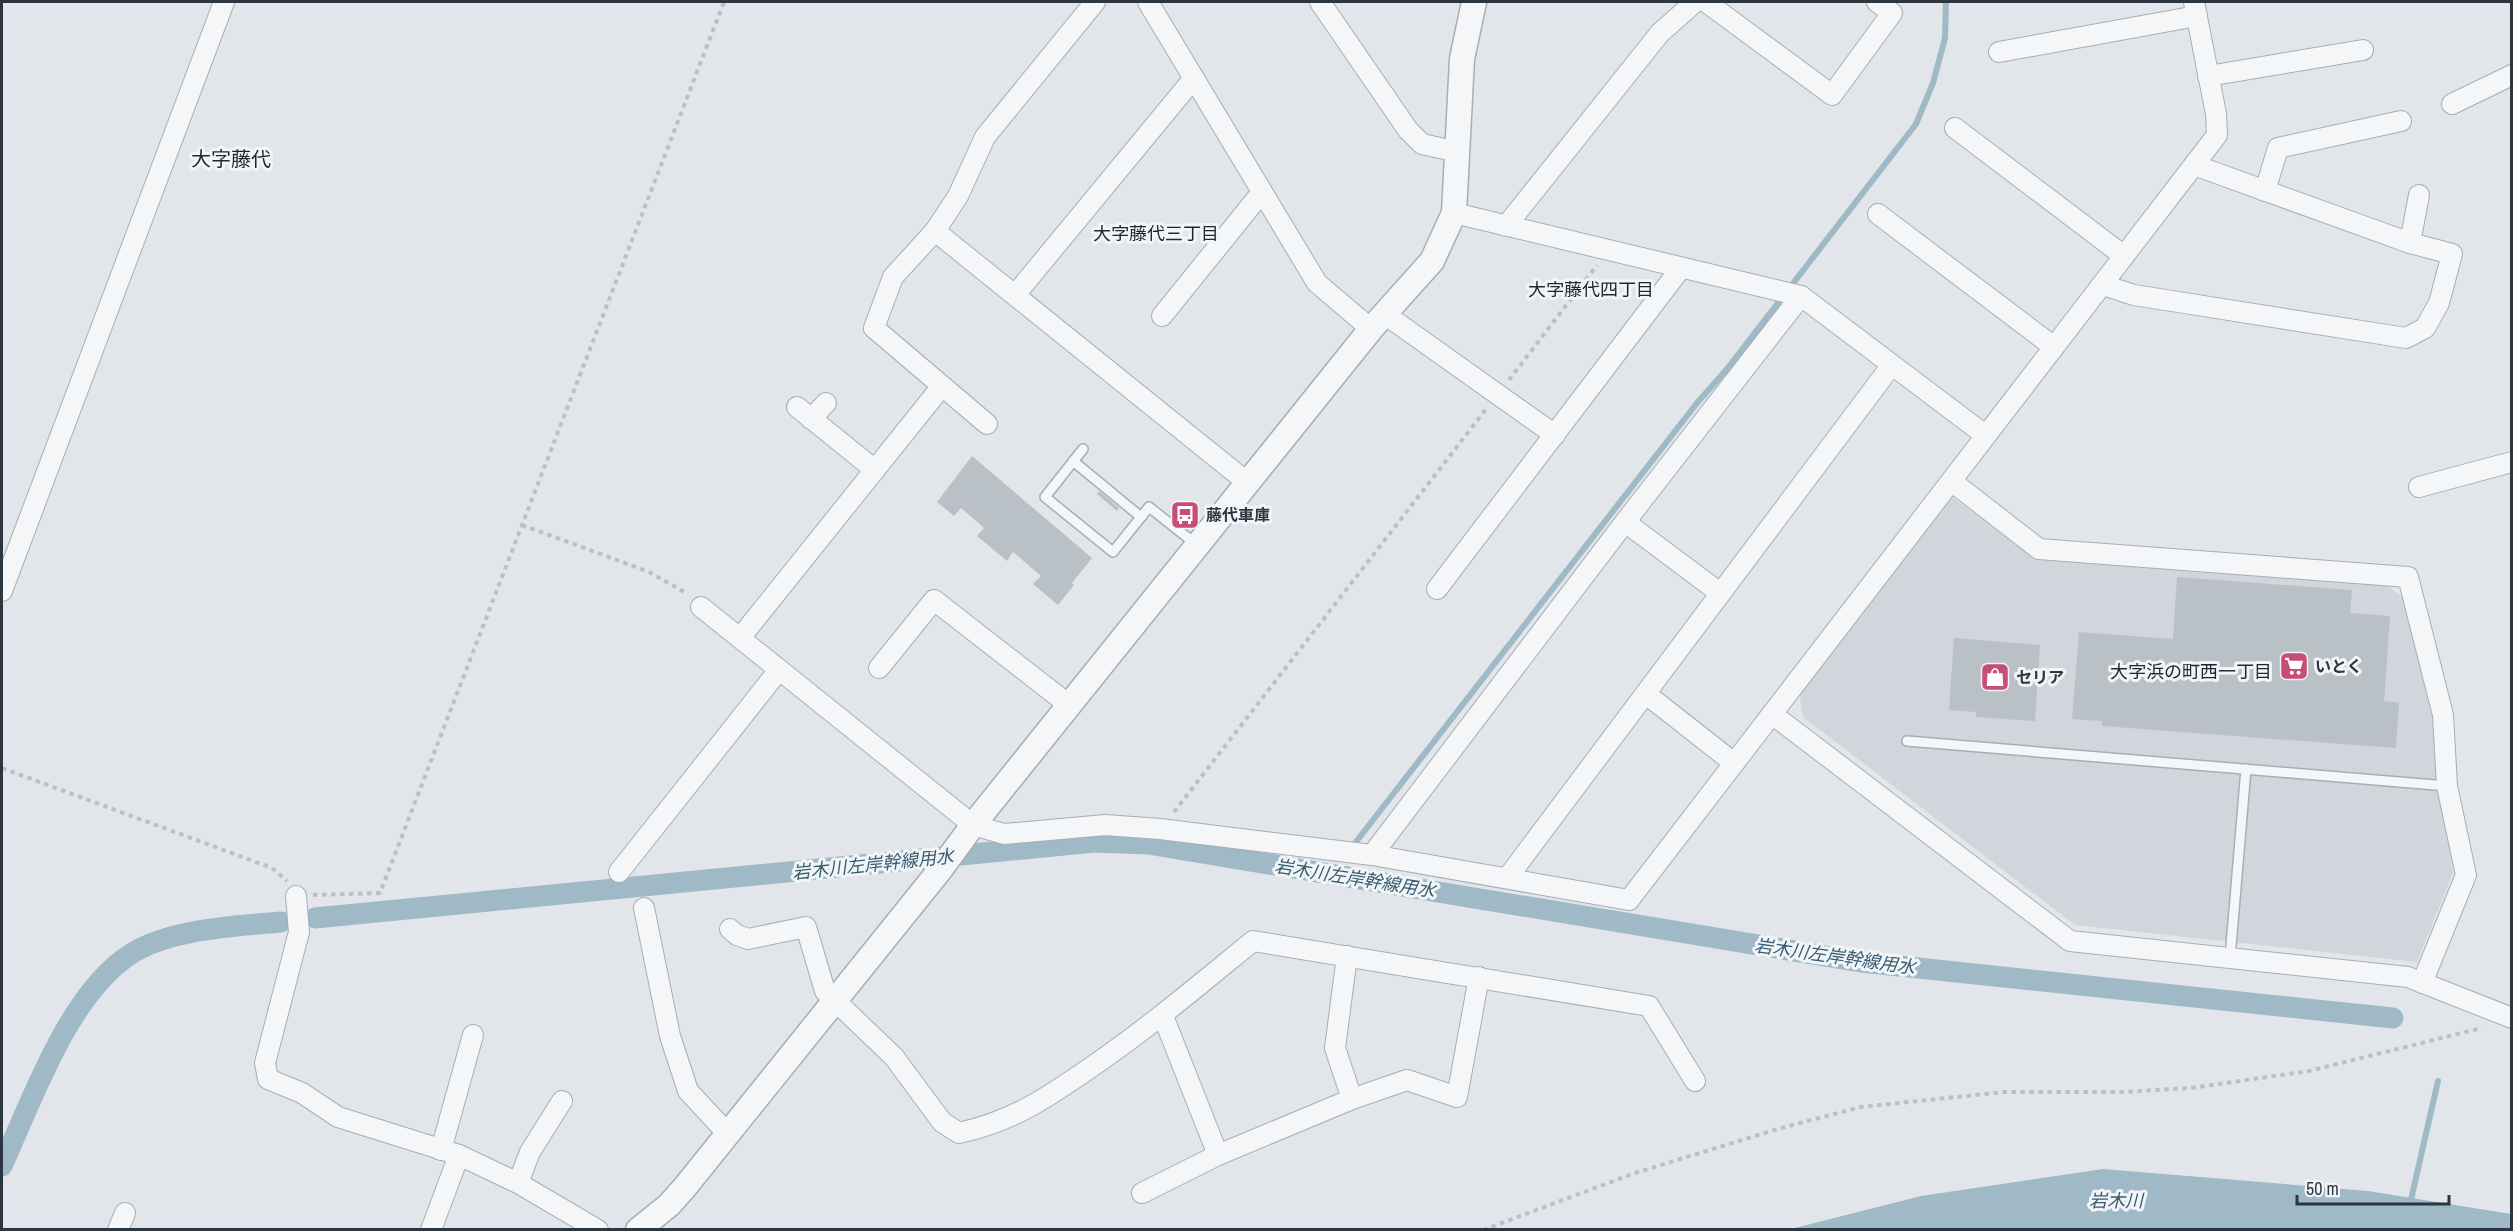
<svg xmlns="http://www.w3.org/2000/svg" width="2513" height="1231" font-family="'Archivo Narrow','Noto Sans JP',sans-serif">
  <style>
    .built { fill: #d0d6db }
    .water { fill: #9fb9c7 }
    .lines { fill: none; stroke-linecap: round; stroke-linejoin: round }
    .stream { stroke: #9fb9c7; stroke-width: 6 }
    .canal { stroke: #9fb9c7; stroke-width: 21 }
    .building { fill: #b9c0c6 }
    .service-casing { stroke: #a7aeb4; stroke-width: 12 }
    .minor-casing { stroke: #a7aeb4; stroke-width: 22 }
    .tertiary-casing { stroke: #a7aeb4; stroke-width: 27 }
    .path { stroke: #bcc0c5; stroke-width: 4; stroke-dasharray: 4.5 4.5; stroke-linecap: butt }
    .service { stroke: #f4f6f8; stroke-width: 9 }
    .minor { stroke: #f4f6f8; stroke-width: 20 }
    .tertiary { stroke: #f4f6f8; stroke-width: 24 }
    .labels { text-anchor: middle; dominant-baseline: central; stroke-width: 6; stroke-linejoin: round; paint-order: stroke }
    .poi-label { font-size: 16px; font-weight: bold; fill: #2b3641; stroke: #f1f5f7; text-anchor: start }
    .neighbourhood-label { font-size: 18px; fill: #1d2731; stroke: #f1f5f7 }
    .water-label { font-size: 18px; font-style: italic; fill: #375c72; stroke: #f1f5f7 }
    .quarter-label { font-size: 20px; fill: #1d2731; stroke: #f1f5f7 }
  </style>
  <rect width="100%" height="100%" fill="#e2e6ea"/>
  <path class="built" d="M 1952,497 L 2034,558 L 2386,584 L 2403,598 L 2432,713 L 2436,757 L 2453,873 L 2417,962 L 2075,925 L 1803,717 L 1799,692 Z"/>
  <path class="water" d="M 2103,1169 L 2368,1191 L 2511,1214 L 2511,1229 L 1791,1229 L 1921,1196 Z"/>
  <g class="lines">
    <g class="stream">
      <path d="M 1352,847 L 1697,403 L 1727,369 L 1916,124 L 1933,83 L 1945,38 L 1946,2"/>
      <path d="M 2410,1204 L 2438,1081"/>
    </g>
    <g class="canal">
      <path d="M 315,918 L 1095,842 L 1148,844 L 1861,962 L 2393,1018"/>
      <path d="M 2,1166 C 32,1100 69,993 131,954 C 169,929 237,926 281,922"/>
    </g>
  </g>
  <g class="building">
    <path d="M 972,456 L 1092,558 L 1072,583 L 1074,585 L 1058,605 L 1033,584 L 1041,576 L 1013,552 L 1007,561 L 977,536 L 984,528 L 961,508 L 954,516 L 937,502 Z"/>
    <path d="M 1099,491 L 1119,508 L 1117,511 L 1097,494 Z"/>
    <path d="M 2177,577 L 2352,590 L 2350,613 L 2390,616 L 2384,701 L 2399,703 L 2396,748 L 2102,726 L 2102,721 L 2072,719 L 2079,632 L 2173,639 Z"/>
    <path d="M 1954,638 L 2040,645 L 2035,721 L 1976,717 L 1976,712 L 1949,710 Z"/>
  </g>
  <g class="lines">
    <g class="service-casing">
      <g id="service">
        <path d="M 1083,449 L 1045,497 L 1113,552 L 1149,507 L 1197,545"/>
        <path d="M 1073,461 L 1141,517"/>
        <path d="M 1907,741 L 2447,786"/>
        <path d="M 2230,958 L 2246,769"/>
      </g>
    </g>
    <g class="minor-casing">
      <g id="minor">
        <path d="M 1148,2 L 1317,283 L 1371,329"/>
        <path d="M 1320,2 L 1408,130 L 1422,144 L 1458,152"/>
        <path d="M 1706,2 L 1832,95 L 1892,13 L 1877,2"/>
        <path d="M 1999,52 L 2197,16"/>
        <path d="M 2208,76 L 2363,50"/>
        <path d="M 2452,104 L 2512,75"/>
        <path d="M 1955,128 L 2124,256"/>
        <path d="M 2265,191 L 2278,148 L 2401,121"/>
        <path d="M 1454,213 L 1801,296 L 1985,435"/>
        <path d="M 1878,214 L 2054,347"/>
        <path d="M 1506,226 L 1660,33 L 1695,2"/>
        <path d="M 935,231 L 1248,483"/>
        <path d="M 2410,243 L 2419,195"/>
        <path d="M 2103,285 L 2134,295 L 2406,338 L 2425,328 L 2439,303 L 2452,254 L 2410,243 L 2194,165"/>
        <path d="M 1015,295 L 1194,78"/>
        <path d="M 1386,315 L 1555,435"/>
        <path d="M 1162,316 L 1262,192"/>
        <path d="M 797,407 L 875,470"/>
        <path d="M 811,419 L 826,403"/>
        <path d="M 987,424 L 874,328 L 893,277 L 935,231 L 958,196 L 985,137 L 1095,2"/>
        <path d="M 1959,487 L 2039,549 L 2408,577 L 2443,715 L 2447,786 L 2466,875 L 2422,983"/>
        <path d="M 2419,487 L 2512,462"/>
        <path d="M 1625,522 L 1720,593"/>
        <path d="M 1437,589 L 1681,268"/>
        <path d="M 2,591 L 224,2"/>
        <path d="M 701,607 L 973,825 L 1004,834 L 1105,825 L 1160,829 L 1372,855 L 1629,900 L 2217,135 L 2216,114 L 2194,2"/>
        <path d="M 740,638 L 942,386"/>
        <path d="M 879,668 L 934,600 L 1069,705"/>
        <path d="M 1646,694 L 1734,763"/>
        <path d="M 1772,714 L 2070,941 L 2408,977 L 2512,1018"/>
        <path d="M 1372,855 L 1625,522 L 1801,296"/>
        <path d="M 619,872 L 779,670"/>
        <path d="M 1508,877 L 1891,366"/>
        <path d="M 296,896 L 299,932 L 265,1063 L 268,1079 L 302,1093 L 338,1117 L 459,1155 L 518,1183 L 598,1230"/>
        <path d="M 644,908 L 670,1036 L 688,1091 L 728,1134"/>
        <path d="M 730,929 L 737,935 L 748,939 L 806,927 L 825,991 L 894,1057 L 942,1122 L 959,1133 C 1013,1121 1045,1099 1090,1068 C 1147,1029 1199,985 1253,941 L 1649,1006 L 1695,1081"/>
        <path d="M 1347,956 L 1335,1048 L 1352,1099"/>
        <path d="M 1163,1016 L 1218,1155"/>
        <path d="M 441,1150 L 473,1035"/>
        <path d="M 518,1183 L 530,1152 L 562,1101"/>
        <path d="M 1142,1193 L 1218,1155 L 1352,1099 L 1407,1080 L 1457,1097 L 1479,977"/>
        <path d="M 118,1230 L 125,1213"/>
        <path d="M 431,1230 L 459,1155"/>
      </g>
    </g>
    <g class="tertiary-casing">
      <path id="tertiary" d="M 638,1230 L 669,1205 L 685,1187 L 940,870 L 973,825 L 1371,329 L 1432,261 L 1454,213 L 1462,59 L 1474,2"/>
    </g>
    <g class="path">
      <path d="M 1509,380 L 1597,265"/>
      <path d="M 522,525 L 649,572 L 688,594"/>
      <path d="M 2,768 L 272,868 L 287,881"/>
      <path d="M 1174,812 L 1487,408"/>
      <path d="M 313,895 L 380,893 L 724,2"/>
      <path d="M 1483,1230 L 1635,1173 L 1781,1128 L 1861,1107 L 2004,1092 L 2123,1092 L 2191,1088 L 2309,1071 L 2482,1028"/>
    </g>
    <use href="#service" class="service"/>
    <use href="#minor" class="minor"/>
    <use href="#tertiary" class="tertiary"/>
  </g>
  <defs>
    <g id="bus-square" transform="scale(1.5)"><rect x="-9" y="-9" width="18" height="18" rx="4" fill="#c74e75" stroke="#f1f5f7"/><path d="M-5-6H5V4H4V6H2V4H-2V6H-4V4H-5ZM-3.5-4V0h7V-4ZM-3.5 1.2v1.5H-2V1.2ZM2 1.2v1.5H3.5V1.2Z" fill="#fff"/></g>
    <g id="supermarket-square" transform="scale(1.5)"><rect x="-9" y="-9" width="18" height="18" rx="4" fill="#c74e75" stroke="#f1f5f7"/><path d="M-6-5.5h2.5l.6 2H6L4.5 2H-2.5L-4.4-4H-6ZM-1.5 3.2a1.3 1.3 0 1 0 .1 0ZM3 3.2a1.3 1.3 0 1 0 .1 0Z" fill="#fff"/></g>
    <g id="shop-square" transform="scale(1.5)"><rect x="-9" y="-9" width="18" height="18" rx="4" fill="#c74e75" stroke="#f1f5f7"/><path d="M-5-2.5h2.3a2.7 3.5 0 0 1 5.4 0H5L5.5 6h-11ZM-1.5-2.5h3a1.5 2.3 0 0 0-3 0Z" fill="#fff"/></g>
  </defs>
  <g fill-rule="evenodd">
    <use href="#bus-square" x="1185" y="515"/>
    <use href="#supermarket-square" x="2294" y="666"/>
    <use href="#shop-square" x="1995" y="677"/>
  </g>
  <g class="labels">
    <g class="poi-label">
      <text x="1206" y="515">藤代車庫</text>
      <text x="2315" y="666">いとく</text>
      <text x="2016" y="677">セリア</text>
    </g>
    <g class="neighbourhood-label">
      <text x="1156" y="233">大字藤代三丁目</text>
      <text x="1591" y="289">大字藤代四丁目</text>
      <text x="2191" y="671">大字浜の町西一丁目</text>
    </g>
    <g class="water-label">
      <text transform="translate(873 864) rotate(-6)">岩木川左岸幹線用水</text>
      <text transform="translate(1355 878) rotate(9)">岩木川左岸幹線用水</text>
      <text transform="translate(1835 956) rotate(8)">岩木川左岸幹線用水</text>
      <text x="2116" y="1200">岩木川</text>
    </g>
    <g class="quarter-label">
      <text x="231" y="158">大字藤代</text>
    </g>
  </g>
  <rect width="2513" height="1231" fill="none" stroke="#2b3641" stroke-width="6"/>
  <path d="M2297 1195v9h152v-9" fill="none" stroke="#2b3641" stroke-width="3"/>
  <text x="2306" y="1195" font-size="18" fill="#2b3641" stroke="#f1f5f7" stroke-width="4.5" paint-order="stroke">50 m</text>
</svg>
